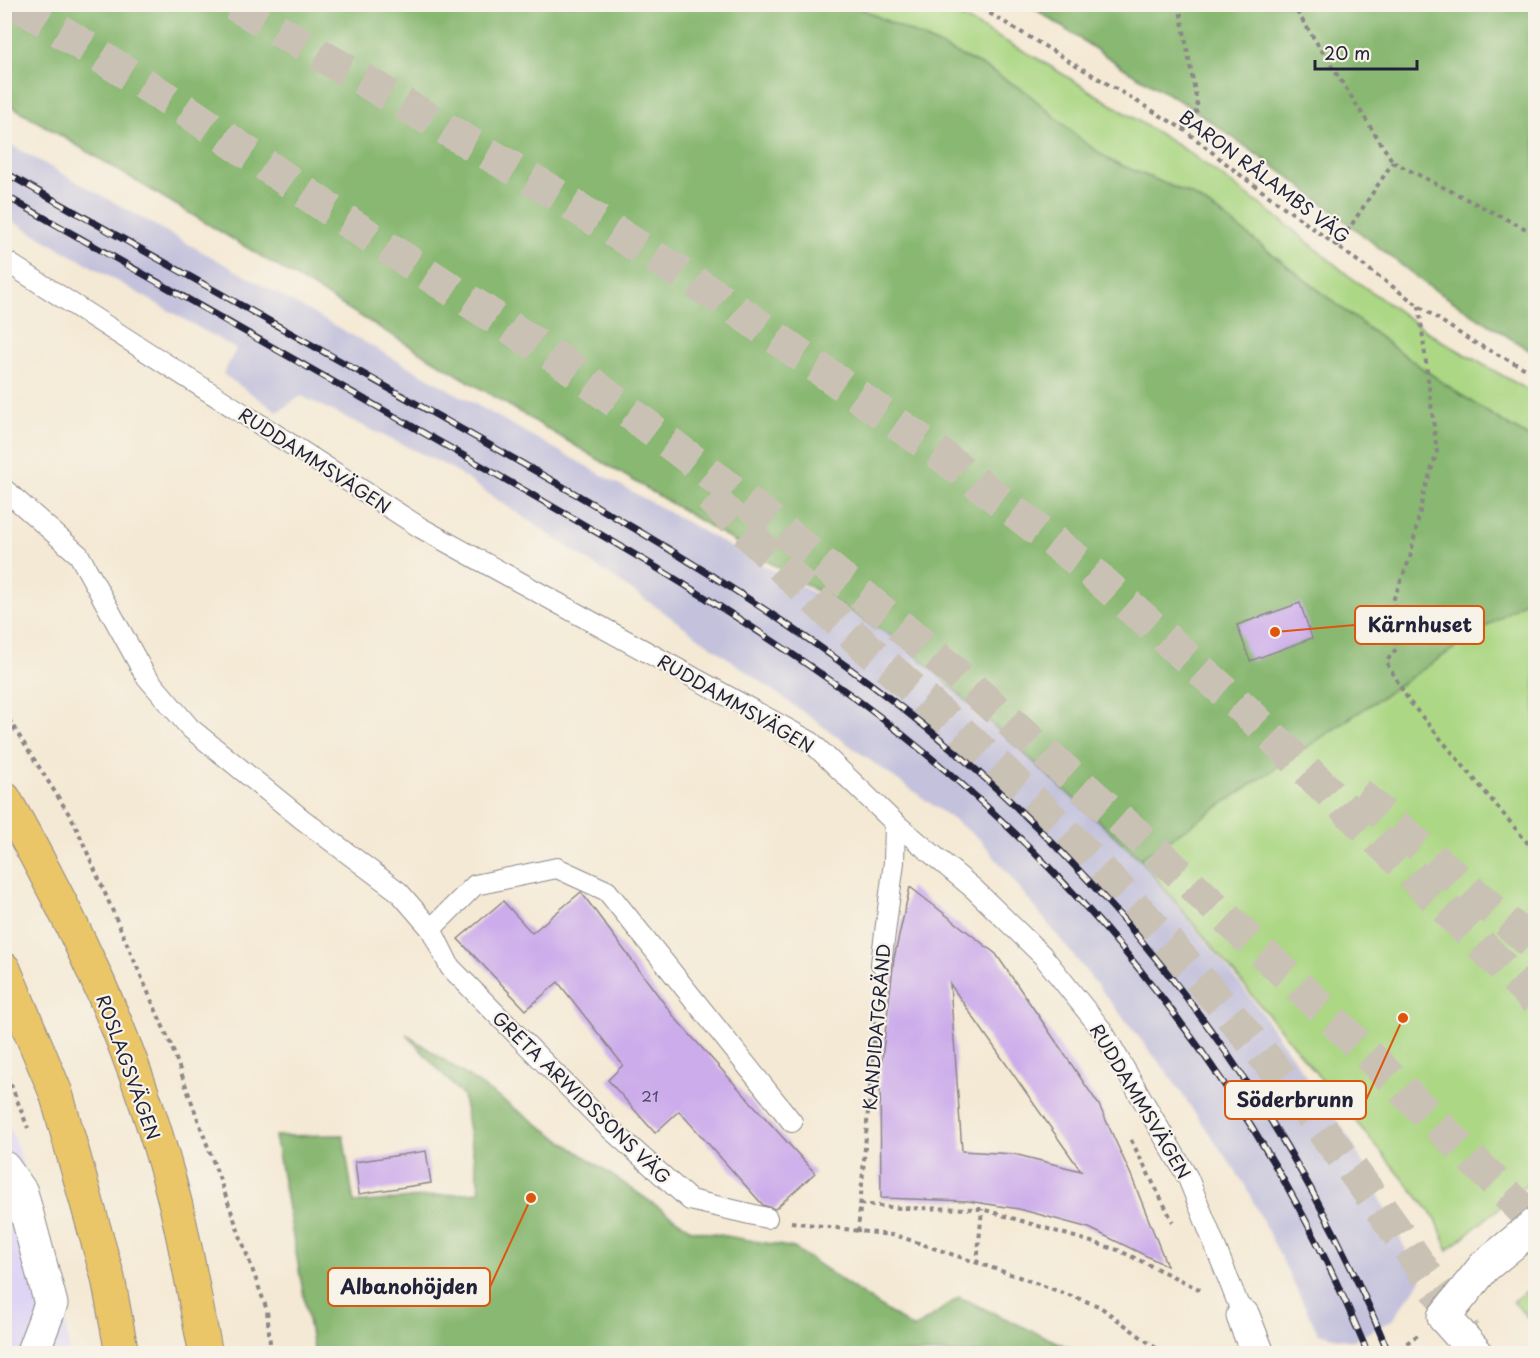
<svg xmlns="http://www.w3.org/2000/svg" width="1540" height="1358" font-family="'Playpen Sans',sans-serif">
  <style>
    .built { fill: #ded5f5 }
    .industrial { fill: #c3c1db }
    .green { fill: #acd784; stroke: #677c60; stroke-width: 1.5 }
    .forest { fill: #89b872; stroke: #566d56; stroke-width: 1.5 }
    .building { fill: #ccaceb; fill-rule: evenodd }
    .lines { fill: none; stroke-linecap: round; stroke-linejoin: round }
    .motorway-tunnel { stroke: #cac1b5; stroke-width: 33; stroke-dasharray: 33 16; stroke-linecap: butt }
    .service-casing { stroke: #8b8688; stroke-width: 22 }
    .minor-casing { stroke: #8b8688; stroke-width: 35 }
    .primary-casing { stroke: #8b8688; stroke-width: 35 }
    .path { stroke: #8b8688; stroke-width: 4; stroke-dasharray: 4.5 4.5; stroke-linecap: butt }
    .service { stroke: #fff; stroke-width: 20 }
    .minor { stroke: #fff; stroke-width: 33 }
    .primary { stroke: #eac669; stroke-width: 33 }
    .rail-casing { stroke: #22223b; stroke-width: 7 }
    .rail { stroke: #f7f3e8; stroke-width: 4.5; stroke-dasharray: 14; stroke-linecap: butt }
    .labels { text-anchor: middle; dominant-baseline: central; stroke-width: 4.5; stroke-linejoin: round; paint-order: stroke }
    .number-label { font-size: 15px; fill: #4c4467 }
    .street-label { font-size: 18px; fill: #22223b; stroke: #f7f3e8 }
    .leader { fill: none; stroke: #de560e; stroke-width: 2 }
    .callout-dot { fill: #de560e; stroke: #f7f3e8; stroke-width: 2 }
    .callout { fill: #f7f3e8; stroke: #de560e; stroke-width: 2 }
    .callout-label { font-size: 20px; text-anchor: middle; font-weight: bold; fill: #22223b }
  </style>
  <rect width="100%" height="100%" fill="#f7f3e8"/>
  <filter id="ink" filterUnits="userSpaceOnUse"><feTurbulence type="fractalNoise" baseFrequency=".0167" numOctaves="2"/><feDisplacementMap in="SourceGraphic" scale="12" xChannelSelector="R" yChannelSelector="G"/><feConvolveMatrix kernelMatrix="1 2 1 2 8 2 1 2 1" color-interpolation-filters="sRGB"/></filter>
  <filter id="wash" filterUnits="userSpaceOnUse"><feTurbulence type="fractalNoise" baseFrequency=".008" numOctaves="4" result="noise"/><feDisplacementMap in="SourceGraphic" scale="24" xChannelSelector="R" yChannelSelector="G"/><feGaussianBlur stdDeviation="1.35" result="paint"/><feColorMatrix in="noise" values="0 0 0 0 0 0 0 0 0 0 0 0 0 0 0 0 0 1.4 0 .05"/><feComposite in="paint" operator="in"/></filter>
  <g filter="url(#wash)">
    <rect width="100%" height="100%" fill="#f4e9d4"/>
    <path class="built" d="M 4,1116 L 15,1141 L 60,1286 L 70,1353 L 5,1353 Z"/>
    <path class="industrial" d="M 4,141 L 903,643 L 1140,859 L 1254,1002 L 1351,1140 L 1421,1280 L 1392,1320 L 1352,1341 L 1318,1333 L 1245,1185 L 1166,1071 L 980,839 L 655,606 L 449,467 L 301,396 L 278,412 L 223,374 L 236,349 L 5,217 Z"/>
    <g class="green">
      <path d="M 853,5 L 939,5 L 1040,60 L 1187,151 L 1277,217 L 1349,276 L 1438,339 L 1535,394 L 1535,441 C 1423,377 1323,293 1221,214 L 1192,195 L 1111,161 L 1084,142 L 1025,91 L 983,66 Z"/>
      <path d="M 1535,594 L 1535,1178 L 1448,1250 L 1436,1219 L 1140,859 Z"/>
      <path d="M 1535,1283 L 1535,1325 L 1513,1302 Z"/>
    </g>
    <g class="forest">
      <path d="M 4,5 L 853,5 L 983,66 L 1025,91 L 1084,142 L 1111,161 L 1192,195 L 1221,214 C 1323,293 1423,377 1535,441 L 1535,594 L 1140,859 L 903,643 L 5,102 Z"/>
      <path d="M 1029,5 L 1535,5 L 1535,354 L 1427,285 L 1290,178 L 1187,105 L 1127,70 Z"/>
      <path d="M 406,1034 L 692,1230 L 794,1248 L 914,1329 L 959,1297 L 1080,1353 L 314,1353 L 275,1136 L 343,1135 L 354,1203 L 480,1192 L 463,1096 Z"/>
    </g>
    <g id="blocks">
      <g class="building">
        <path d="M 1300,603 L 1312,638 L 1250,661 L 1237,625 Z"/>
        <path d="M 910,887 L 996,954 L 1042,1021 L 1099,1105 L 1131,1175 L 1167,1266 L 1089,1228 L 1019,1209 L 968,1201 L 881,1198 L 880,1076 L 894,958 ZM 950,984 L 1081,1171 L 1014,1154 L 962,1151 Z"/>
        <path d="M 581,892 L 675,1018 L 815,1173 L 775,1209 L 763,1205 L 679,1111 L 655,1133 L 608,1080 L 623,1065 L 558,982 L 526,1010 L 458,939 L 503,901 L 532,933 Z"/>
        <path d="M 426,1151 L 431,1183 L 359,1194 L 355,1162 Z"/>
      </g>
    </g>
  </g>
  <g filter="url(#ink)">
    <use href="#blocks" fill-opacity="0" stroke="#8b8688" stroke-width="1.5"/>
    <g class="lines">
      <g class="motorway-tunnel">
        <path d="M 18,4 L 196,117 L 349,223 L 566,364 L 764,515 L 936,656 L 1163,858 L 1314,1001 L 1536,1223"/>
        <path d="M 234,4 L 541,185 L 724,301 L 940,454 L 1086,567 L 1245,710 L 1390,852 L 1536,1001"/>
        <path d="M 710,497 C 758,543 804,590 853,635 C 917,694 984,750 1045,812 C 1202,971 1344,1145 1465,1333"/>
        <path d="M 1358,793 L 1536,947"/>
      </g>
      <g class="service-casing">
        <g id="service">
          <path d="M 4,260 L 421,528 L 811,742 L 895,823 L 974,889 L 1042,955 L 1102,1030 L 1188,1178 L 1243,1316"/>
          <path d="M 4,489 L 79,555 L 145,675 L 190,728 L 302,819 L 399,892 L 431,929 L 450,967 L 606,1125 L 690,1200 L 767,1218"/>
          <path d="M 431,929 L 475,885 L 557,868 L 607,891 L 792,1122"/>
          <path d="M 881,964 L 894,862 L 895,823"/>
        </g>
      </g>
      <g class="minor-casing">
        <g id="minor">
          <path d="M 4,1168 L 21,1192 L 51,1304 L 32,1354"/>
          <path d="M 1243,1316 L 1258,1354"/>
          <path d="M 1477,1354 L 1444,1317 L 1484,1267 L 1536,1224"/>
        </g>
      </g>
      <g class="primary-casing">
        <g id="primary">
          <path d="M 4,798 C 76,924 138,1056 174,1198 C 187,1249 195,1302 206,1354"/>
          <path d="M 4,969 L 56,1093 L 108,1278 L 122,1354"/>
        </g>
      </g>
      <g class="path">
        <path d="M 974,4 L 1183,129 L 1243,177 L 1419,306 L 1471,341 L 1536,374"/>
        <path d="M 1179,4 L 1198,109 L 1183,129"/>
        <path d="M 1292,4 L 1393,162"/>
        <path d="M 1393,162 L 1536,234"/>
        <path d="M 1337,247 L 1393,162"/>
        <path d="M 1419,306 L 1437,452 L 1424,492 L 1410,558 L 1394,598 L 1396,649 L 1386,662 L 1409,701 L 1536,853"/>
        <path d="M 4,712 L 74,822 L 171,1045 L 267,1310 L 271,1354"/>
        <path d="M 4,1067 L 28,1128"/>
        <path d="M 1131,1140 L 1173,1222"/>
        <path d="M 860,1204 L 900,1208 L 982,1209 L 1118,1250 L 1201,1290"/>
        <path d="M 791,1222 L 898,1236 L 1019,1277 L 1099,1306 L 1164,1354"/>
        <path d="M 858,1232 L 878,990"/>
        <path d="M 977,1264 L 982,1209"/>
        <path d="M 1392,1354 L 1418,1335"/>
      </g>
      <use href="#service" class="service"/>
      <use href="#minor" class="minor"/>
      <use href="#primary" class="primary"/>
      <g class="rail-casing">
        <g id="rail">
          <path d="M 4,172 C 159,260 315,346 470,434 C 653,537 842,645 997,789 C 1168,947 1302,1138 1389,1354"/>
          <path d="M 4,195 C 151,279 298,362 445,445 C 583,524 723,602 852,696 C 1080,863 1261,1092 1368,1354"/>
        </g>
      </g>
      <use href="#rail" class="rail"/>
    </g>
  </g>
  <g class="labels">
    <g class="number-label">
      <text x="650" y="1095">21</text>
    </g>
    <g class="street-label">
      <text transform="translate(1265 176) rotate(37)">BARON RÅLAMBS VÄG</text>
      <text transform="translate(315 460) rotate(33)">RUDDAMMSVÄGEN</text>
      <text transform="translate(736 703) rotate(30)">RUDDAMMSVÄGEN</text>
      <text transform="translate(876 1027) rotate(-85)">KANDIDATGRÄND</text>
      <text transform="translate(129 1067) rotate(70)">ROSLAGSVÄGEN</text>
      <text transform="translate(582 1097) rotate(44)">GRETA ARWIDSSONS VÄG</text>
      <text transform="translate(1141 1101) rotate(59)">RUDDAMMSVÄGEN</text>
    </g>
  </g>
  <path class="leader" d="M1275 632L1355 625M1403 1018L1366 1100M531 1198L490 1287"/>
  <g class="callout-dot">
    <circle cx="1275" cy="632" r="6"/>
    <circle cx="1403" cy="1018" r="6"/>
    <circle cx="531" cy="1198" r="6"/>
  </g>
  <g class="callout">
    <rect x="1355" y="606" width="129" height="38" rx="6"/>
    <rect x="1225" y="1081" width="141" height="38" rx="6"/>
    <rect x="328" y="1268" width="162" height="38" rx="6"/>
  </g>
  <g class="callout-label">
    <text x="1420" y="632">Kärnhuset</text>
    <text x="1295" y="1107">Söderbrunn</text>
    <text x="409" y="1294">Albanohöjden</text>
  </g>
  <rect width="1540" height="1358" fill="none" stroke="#f7f3e8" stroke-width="24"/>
  <path d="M1315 60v9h102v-9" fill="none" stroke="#22223b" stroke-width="3"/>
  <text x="1324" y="60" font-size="18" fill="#22223b" stroke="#f7f3e8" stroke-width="4.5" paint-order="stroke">20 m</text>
</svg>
